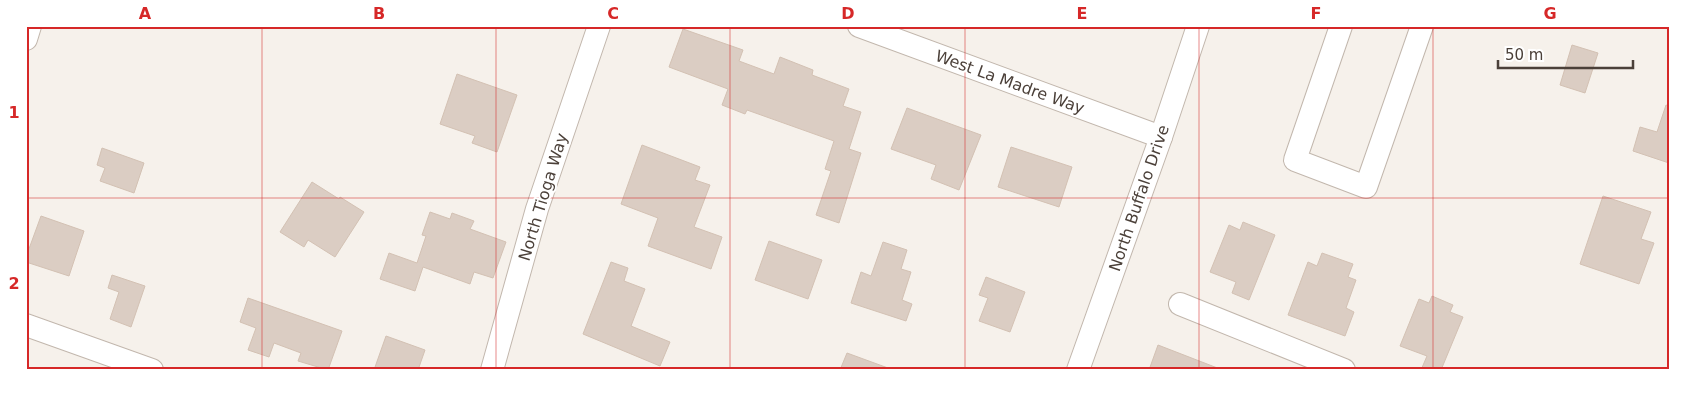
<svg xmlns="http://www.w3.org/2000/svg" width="1695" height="396" font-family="'DejaVu Sans',sans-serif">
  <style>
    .building { fill: #dbcdc3; stroke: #d3c1b3 }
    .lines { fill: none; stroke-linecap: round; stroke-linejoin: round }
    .minor-casing { stroke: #c2b7ad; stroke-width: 24 }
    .minor { stroke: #fff; stroke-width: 22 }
    .grid { fill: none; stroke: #d62828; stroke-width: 1; stroke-opacity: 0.55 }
    .labels { text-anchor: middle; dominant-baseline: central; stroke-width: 4; stroke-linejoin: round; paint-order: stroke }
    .street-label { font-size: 16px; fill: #4b4039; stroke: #fff }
    .neatline { fill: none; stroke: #d62828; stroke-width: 2 }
    .grid-label { font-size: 16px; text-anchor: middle; font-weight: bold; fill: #d62828 }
  </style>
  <rect width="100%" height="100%" fill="#f6f1eb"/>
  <g class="building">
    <path d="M 683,29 L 743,50 L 739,61 L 774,74 L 780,57 L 813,70 L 812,75 L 849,89 L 843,106 L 861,112 L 849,149 L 861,153 L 839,223 L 816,215 L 831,171 L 825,169 L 834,141 L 747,110 L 745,114 L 722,105 L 728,89 L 669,67 Z"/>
    <path d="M 1572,45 L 1598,53 L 1585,93 L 1560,85 Z"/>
    <path d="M 457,74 L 517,95 L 497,152 L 472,143 L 475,136 L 440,124 Z"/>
    <path d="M 1666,105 L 1669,106 L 1669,163 L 1633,151 L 1640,127 L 1657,132 Z"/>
    <path d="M 907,108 L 981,135 L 959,190 L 931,179 L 936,165 L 891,149 Z"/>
    <path d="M 642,145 L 700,167 L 695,180 L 710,185 L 694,227 L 722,237 L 711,269 L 648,246 L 658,218 L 621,204 Z"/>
    <path d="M 1011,147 L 1072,167 L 1059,207 L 998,187 Z"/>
    <path d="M 102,148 L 144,163 L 134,193 L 100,181 L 105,168 L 97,165 Z"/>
    <path d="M 312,182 L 339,199 L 340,197 L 364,212 L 335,257 L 308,240 L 304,247 L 280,232 Z"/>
    <path d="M 1603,196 L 1651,212 L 1641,239 L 1654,243 L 1639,284 L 1580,264 Z"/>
    <path d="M 430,212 L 450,219 L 452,213 L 474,221 L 470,229 L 506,242 L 493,278 L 474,272 L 470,284 L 423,267 L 415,291 L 380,279 L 389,253 L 417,263 L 426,236 L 422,235 Z"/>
    <path d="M 41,216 L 84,231 L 69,276 L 26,262 L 26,257 Z"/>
    <path d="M 1243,222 L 1275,235 L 1249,300 L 1232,293 L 1236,282 L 1210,272 L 1229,225 L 1240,230 Z"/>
    <path d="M 769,241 L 822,260 L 808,299 L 755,280 Z"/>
    <path d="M 883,242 L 907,250 L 901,269 L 911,272 L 902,300 L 912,304 L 906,321 L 851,303 L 861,272 L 871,276 Z"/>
    <path d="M 1322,253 L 1353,264 L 1348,277 L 1356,280 L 1346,308 L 1354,312 L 1345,336 L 1288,315 L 1308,262 L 1317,266 Z"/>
    <path d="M 611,262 L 628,268 L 624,281 L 645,289 L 631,326 L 670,342 L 660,366 L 583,334 Z"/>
    <path d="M 112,275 L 145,286 L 131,327 L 110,319 L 119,292 L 108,288 Z"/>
    <path d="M 986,277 L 1025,292 L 1010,332 L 979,321 L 988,298 L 979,295 Z"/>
    <path d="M 1432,296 L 1453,305 L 1450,312 L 1463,317 L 1441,370 L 1421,370 L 1427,356 L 1400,346 L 1419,299 L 1429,303 Z"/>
    <path d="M 248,298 L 342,331 L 328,370 L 298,361 L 301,353 L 274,343 L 269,357 L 248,350 L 256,328 L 240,322 Z"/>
    <path d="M 386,336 L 425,350 L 418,370 L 374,370 Z"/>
    <path d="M 1158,345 L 1220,369 L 1220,370 L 1149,370 Z"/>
    <path d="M 847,353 L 888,368 L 888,370 L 840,370 Z"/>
  </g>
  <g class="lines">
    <g class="minor-casing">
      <g id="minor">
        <path d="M 859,26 L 1161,137"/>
        <path d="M 1341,26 L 1295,160 L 1366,187 L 1422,26"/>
        <path d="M 26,39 L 30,26"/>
        <path d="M 1180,304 L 1344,370"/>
        <path d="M 26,325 L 152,370"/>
        <path d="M 492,370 L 537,209 L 599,26"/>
        <path d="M 1078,370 L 1161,137 L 1198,26"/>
      </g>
    </g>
    <use href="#minor" class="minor"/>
  </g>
  <path class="grid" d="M 262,26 L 262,370M 496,26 L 496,370M 730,26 L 730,370M 965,26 L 965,370M 1199,26 L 1199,370M 1433,26 L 1433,370M 26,198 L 1669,198"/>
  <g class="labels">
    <g class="street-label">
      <text transform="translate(1010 82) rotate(20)">West La Madre Way</text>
      <text transform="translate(543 197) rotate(-73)">North Tioga Way</text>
      <text transform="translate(1139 198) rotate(-71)">North Buffalo Drive</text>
    </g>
  </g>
  <rect width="1695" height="396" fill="none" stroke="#ffffff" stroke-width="55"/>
  <path d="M1498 60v8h135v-8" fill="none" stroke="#4b4039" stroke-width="2.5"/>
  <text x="1505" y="60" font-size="15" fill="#4b4039" stroke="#ffffff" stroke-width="4" paint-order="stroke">50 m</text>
  <rect x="28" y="28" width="1640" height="340" class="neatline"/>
  <g class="grid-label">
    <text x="145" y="19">A</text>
    <text x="379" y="19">B</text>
    <text x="613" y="19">C</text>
    <text x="848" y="19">D</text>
    <text x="1082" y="19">E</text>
    <text x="1316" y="19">F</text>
    <text x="1550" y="19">G</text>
    <text x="14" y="118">1</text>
    <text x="14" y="289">2</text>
  </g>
</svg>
